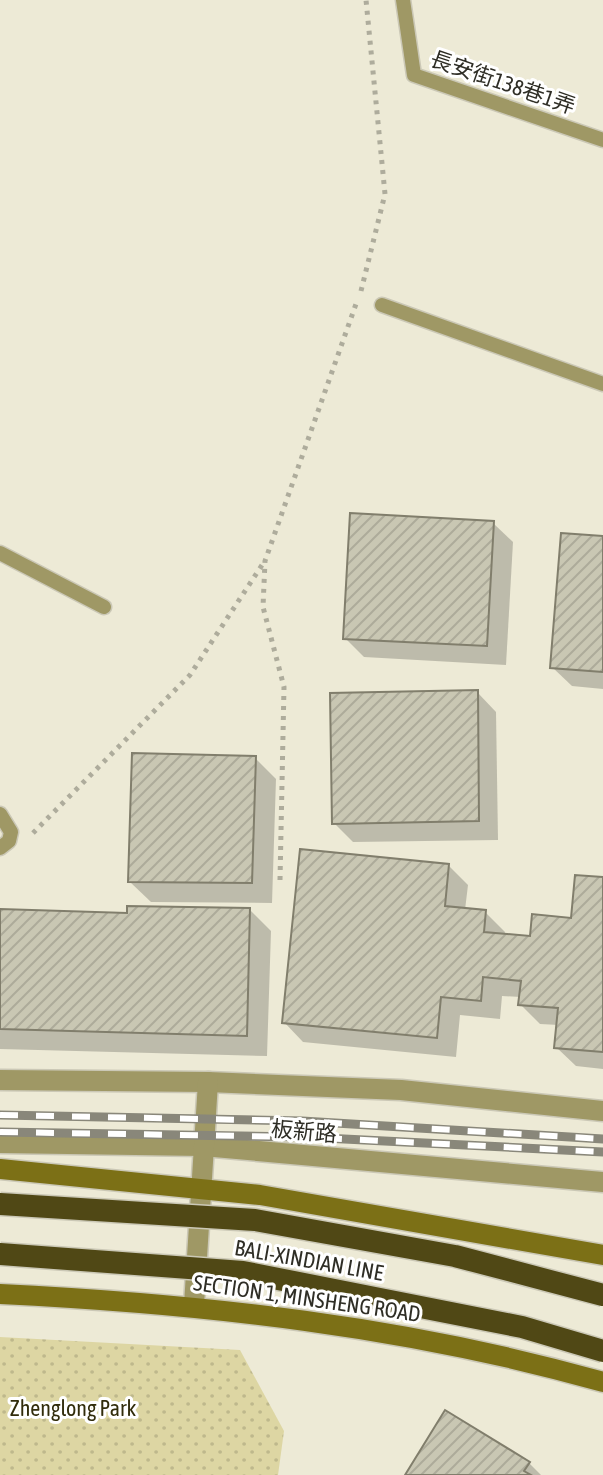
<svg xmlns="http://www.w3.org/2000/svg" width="603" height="1475" font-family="'Asap Condensed','Noto Sans TC',sans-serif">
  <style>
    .park { fill: url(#park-dots) }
    .shadow { fill: #0003 }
    .building { fill: url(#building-hatch); stroke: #817e6c; stroke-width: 2 }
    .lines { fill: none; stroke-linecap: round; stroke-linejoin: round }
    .service-casing { stroke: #cbc8b6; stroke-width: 17 }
    .minor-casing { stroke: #cbc8b6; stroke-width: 23 }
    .secondary-casing { stroke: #cbc8b6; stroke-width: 23 }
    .path { stroke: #aeac9c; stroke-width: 5; stroke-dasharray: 4 6; stroke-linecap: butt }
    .service { stroke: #9f9865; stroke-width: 14 }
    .minor { stroke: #9f9865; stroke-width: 20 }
    .secondary { stroke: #7c7016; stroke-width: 20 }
    .rail-casing { stroke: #89877a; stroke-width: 9 }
    .rail { stroke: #fff; stroke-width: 6; stroke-dasharray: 18; stroke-linecap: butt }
    .trunk-bridge-casing { stroke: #cbc8b6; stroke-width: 25; stroke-linecap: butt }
    .trunk-bridge { stroke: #504815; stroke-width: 22 }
    .labels { text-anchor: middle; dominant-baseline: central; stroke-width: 6; stroke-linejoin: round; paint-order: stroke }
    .street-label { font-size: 22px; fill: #2f2e26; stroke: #fff }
    .park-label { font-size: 22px; fill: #312c0b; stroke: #fff }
  </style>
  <defs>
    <pattern id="park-dots" width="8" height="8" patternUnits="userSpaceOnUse" patternTransform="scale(2)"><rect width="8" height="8" fill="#ddd6a3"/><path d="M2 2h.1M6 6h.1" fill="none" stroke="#beb88c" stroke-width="1.8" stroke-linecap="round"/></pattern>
    <pattern id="building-hatch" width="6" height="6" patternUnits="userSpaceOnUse" patternTransform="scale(2)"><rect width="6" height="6" fill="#c9c7b3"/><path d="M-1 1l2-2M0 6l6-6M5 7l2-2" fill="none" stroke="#adab9a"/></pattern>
  </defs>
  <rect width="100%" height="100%" fill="#edead6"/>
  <path class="park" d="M 0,1337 L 240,1350 L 284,1431 L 278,1475 L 0,1475 Z"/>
  <g class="shadow">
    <path d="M 493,523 L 513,542 L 506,665 L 364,657 L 345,638 Z"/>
    <path d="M 603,538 L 603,689 L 572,686 L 552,667 Z"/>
    <path d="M 477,692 L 496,712 L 498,840 L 353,842 L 334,823 Z"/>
    <path d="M 255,758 L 276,779 L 272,903 L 151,902 L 130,882 Z"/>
    <path d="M 448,865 L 468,885 L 465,910 L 485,912 L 505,932 L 504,936 L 531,938 L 573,920 L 603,879 L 603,1069 L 576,1066 L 556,1047 L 559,1025 L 540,1024 L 520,1004 L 521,997 L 502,996 L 500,1019 L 460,1015 L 456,1057 L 303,1042 L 284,1022 Z"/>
    <path d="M 250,910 L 271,931 L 267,1056 L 0,1049 L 0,911 L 129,915 Z"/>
    <path d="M 529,1463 L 541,1475 L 408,1475 Z"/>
  </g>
  <g class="building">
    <path d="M 350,513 L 494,521 L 487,646 L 343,639 Z"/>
    <path d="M 561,533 L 603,536 L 603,672 L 550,668 Z"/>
    <path d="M 478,690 L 479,821 L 332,824 L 330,693 Z"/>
    <path d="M 132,753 L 256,756 L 252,883 L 128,882 Z"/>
    <path d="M 300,849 L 449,864 L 445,906 L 486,910 L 484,932 L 530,936 L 532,914 L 571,918 L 575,875 L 603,877 L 603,1052 L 554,1048 L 558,1008 L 518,1005 L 521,981 L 483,977 L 481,1001 L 441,997 L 437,1038 L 282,1023 Z"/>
    <path d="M 127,906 L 250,908 L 247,1036 L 0,1029 L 0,909 L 127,913 Z"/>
    <path d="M 445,1410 L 530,1462 L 524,1471 L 531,1475 L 405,1475 Z"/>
  </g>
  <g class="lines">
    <g class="service-casing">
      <g id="service">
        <path d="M 403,0 L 414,75 L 603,140"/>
        <path d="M 382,305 L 603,384"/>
        <path d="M 0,553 L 104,607"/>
        <path d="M 0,814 L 11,832 L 9,841 L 0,848"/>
      </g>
    </g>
    <g class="minor-casing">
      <g id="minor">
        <path d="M 0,1080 L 208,1082 L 401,1090 L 603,1111"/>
        <path d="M 0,1143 L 203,1146 L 603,1182"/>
        <path d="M 194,1305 L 208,1082"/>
      </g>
    </g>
    <g class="secondary-casing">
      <g id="secondary">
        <path d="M 0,1169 L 260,1195 L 603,1255"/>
        <path d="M 0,1294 C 204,1304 406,1326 603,1382"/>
      </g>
    </g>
    <g class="path">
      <path d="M 361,291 L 385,194 L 366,0"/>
      <path d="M 33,833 L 190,675 L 264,562"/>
      <path d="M 280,880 L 284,687 L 263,607 L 265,561 L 356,304"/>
    </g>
    <use href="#service" class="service"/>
    <use href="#minor" class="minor"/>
    <use href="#secondary" class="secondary"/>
    <g class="rail-casing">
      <g id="rail">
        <path d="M 0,1115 L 302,1121 L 603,1139"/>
        <path d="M 0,1132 L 304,1137 L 603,1152"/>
      </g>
    </g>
    <use href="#rail" class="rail"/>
    <g class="trunk-bridge-casing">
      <g id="trunk-bridge">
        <path d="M 0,1204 L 255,1220 L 455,1256 L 603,1295"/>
        <path d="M 0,1254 L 243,1272 L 522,1327 L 603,1351"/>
      </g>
    </g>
    <use href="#trunk-bridge" class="trunk-bridge"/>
  </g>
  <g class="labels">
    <g class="street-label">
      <text transform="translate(503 82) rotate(19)">長安街138巷1弄</text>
      <text transform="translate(304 1131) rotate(5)">板新路</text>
      <text transform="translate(309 1260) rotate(10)">BALI-XINDIAN LINE</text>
      <text transform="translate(307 1298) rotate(8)">SECTION 1, MINSHENG ROAD</text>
    </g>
    <g class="park-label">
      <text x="73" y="1408">Zhenglong Park</text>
    </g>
  </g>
</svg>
